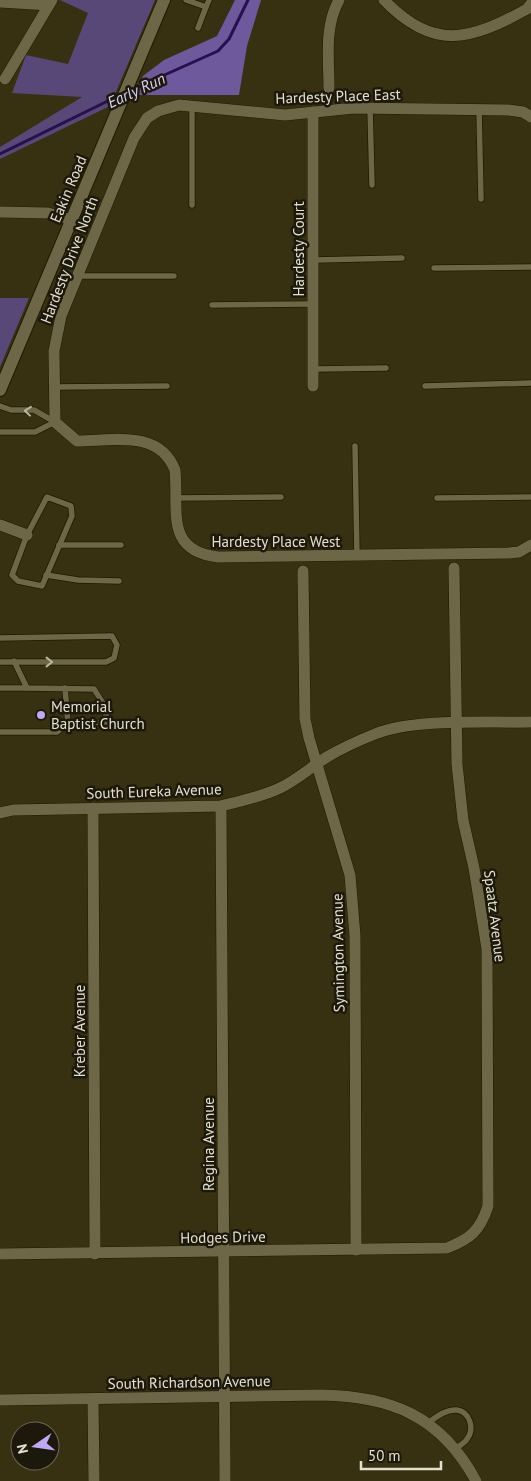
<svg xmlns="http://www.w3.org/2000/svg" width="531" height="1481" font-family="'PT Sans',sans-serif">
  <style>
    .green { fill: #574878 }
    .forest { fill: #6e599c }
    .lines { fill: none; stroke-linecap: round; stroke-linejoin: round }
    .stream { stroke: #290f4d; stroke-width: 3 }
    .lane-casing { stroke: #1f1900; stroke-width: 7 }
    .street-casing { stroke: #1f1900; stroke-width: 12 }
    .secondary-casing { stroke: #1f1900; stroke-width: 14 }
    .lane { stroke: #6e6747; stroke-width: 5.5 }
    .street { stroke: #6e6747; stroke-width: 11 }
    .secondary { stroke: #6e6747; stroke-width: 12 }
    .oneway { stroke: #bab69f }
    .poi-dot { fill: #bfa9f4; stroke: #1c190c; stroke-width: 2 }
    .labels { text-anchor: middle; dominant-baseline: central; stroke-width: 5; stroke-linejoin: round; paint-order: stroke }
    .street-label { font-size: 15px; fill: #e3e0ce; stroke: #1c190c }
    .poi-label { font-size: 15px; fill: #e3e0ce; stroke: #1c190c; text-anchor: start }
    .water-label { font-size: 16px; font-style: italic; fill: #dacff7; stroke: #1c190c }
  </style>
  <rect width="100%" height="100%" fill="#373112"/>
  <g class="green">
    <path d="M 60,0 L 155,0 L 110,106 L 0,159 L 0,147 L 82,97 L 12,93 L 26,55 L 68,64 L 88,13 Z"/>
    <path d="M 0,298 L 29,298 L 0,367 Z"/>
  </g>
  <path class="forest" d="M 235,0 L 261,0 L 247,46 L 239,95 L 134,95 L 143,76 L 164,60 L 217,36 Z"/>
  <g class="lines">
    <g class="stream">
      <path d="M 131,90 L 218,51 L 229,39 L 248,0"/>
      <path d="M 0,154 L 118,96"/>
    </g>
    <g class="lane-casing">
      <g id="lane">
        <path d="M 186,0 L 206,7 L 209,0"/>
        <path d="M 198,28 L 206,7"/>
        <path d="M 370,107 L 372,185"/>
        <path d="M 479,109 L 481,199"/>
        <path d="M 192,205 L 192,107"/>
        <path d="M 314,260 L 402,258"/>
        <path d="M 434,268 L 531,267"/>
        <path d="M 77,276 L 174,276"/>
        <path d="M 212,305 L 313,304"/>
        <path d="M 313,369 L 386,368"/>
        <path d="M 425,386 L 531,383"/>
        <path d="M 55,387 L 167,386"/>
        <path d="M 0,406 L 11,410 L 34,410 L 55,422"/>
        <path d="M 0,432 L 35,432 L 55,422"/>
        <path d="M 355,446 L 357,556"/>
        <path d="M 47,497 L 71,506 L 72,516 L 42,586 L 18,581 L 12,575 L 27,535 Z"/>
        <path d="M 176,498 L 281,497"/>
        <path d="M 437,498 L 531,497"/>
        <path d="M 59,545 L 121,545"/>
        <path d="M 46,575 L 78,580 L 119,581"/>
        <path d="M 0,638 L 112,636 L 117,645 L 114,658 L 106,662 L 0,662"/>
        <path d="M 14,661 L 27,688 L 94,689 L 106,708 L 106,722 L 68,724 L 65,688"/>
        <path d="M 1,688 L 27,688"/>
        <path d="M 0,732 L 57,732 L 68,724"/>
        <path d="M 428,1423 C 436,1417 446,1409 457,1410 C 470,1412 475,1429 467,1439 C 465,1443 459,1446 455,1449"/>
      </g>
    </g>
    <g class="street-casing">
      <g id="street">
        <path d="M 384,0 C 434,52 471,40 527,9 L 531,4"/>
        <path d="M 0,2 L 49,5"/>
        <path d="M 5,79 L 52,0"/>
        <path d="M 329,88 C 329,59 324,27 339,0"/>
        <path d="M 313,112 L 313,386"/>
        <path d="M 531,117 L 523,112 L 508,110 L 354,108 L 285,115 L 179,105 L 158,111 L 147,118 L 134,138 L 61,316 L 54,351 L 55,422 L 77,441 C 113,441 159,429 175,470 C 179,510 164,551 218,557 L 509,553 L 519,552 L 531,545"/>
        <path d="M 0,212 L 48,213 L 72,220"/>
        <path d="M 0,525 L 27,535"/>
        <path d="M 303,571 L 305,719 L 309,738 L 350,875 L 355,936 L 356,1250"/>
        <path d="M 221,806 L 225,1481"/>
        <path d="M 93,808 L 95,1254"/>
        <path d="M 0,813 L 13,810 L 221,806 C 241,801 261,797 280,788 C 297,780 311,767 327,757 C 342,748 360,740 375,734 C 414,718 488,723 531,722"/>
        <path d="M 0,1254 L 447,1248 C 470,1239 480,1231 488,1206 L 487,949 L 474,868 L 463,820 L 457,764 L 454,568"/>
        <path d="M 93,1399 L 94,1481"/>
        <path d="M 0,1400 L 321,1395 C 391,1396 441,1416 476,1481"/>
      </g>
    </g>
    <g class="secondary-casing">
      <path id="secondary" d="M 0,390 L 164,0"/>
    </g>
    <use href="#lane" class="lane"/>
    <use href="#street" class="street"/>
    <use href="#secondary" class="secondary"/>
  </g>
  <defs><path id="oneway-chevron" d="M-2-3.5L2.5 0L-2 3.5" fill="none" stroke-width="1.6" stroke-linecap="round" stroke-linejoin="round" transform="scale(1.25)"/></defs>
  <g class="oneway">
    <use href="#oneway-chevron" transform="translate(28 411) rotate(-174)"/>
    <use href="#oneway-chevron" transform="translate(49 662)"/>
  </g>
  <circle class="poi-dot" cx="41" cy="715" r="5"/>
  <g class="labels">
    <g class="street-label">
      <text transform="translate(338 96) rotate(-2)">Hardesty Place East</text>
      <text transform="translate(68 189) rotate(-67)">Eakin Road</text>
      <text transform="translate(298 249) rotate(-90)">Hardesty Court</text>
      <text transform="translate(69 260) rotate(-69)">Hardesty Drive North</text>
      <text x="276" y="541">Hardesty Place West</text>
      <text transform="translate(154 791) rotate(-2)">South Eureka Avenue</text>
      <text transform="translate(495 916) rotate(83)">Spaatz Avenue</text>
      <text transform="translate(338 953) rotate(-91)">Symington Avenue</text>
      <text transform="translate(79 1031) rotate(-90)">Kreber Avenue</text>
      <text transform="translate(208 1144) rotate(-90)">Regina Avenue</text>
      <text transform="translate(223 1237) rotate(-1)">Hodges Drive</text>
      <text transform="translate(189 1382) rotate(-1)">South Richardson Avenue</text>
    </g>
    <g class="poi-label">
      <text x="51" y="706">Memorial<tspan x="51" dy="17">Baptist Church</tspan></text>
    </g>
    <g class="water-label">
      <text transform="translate(136 90) rotate(-25)">Early Run</text>
    </g>
  </g>
  <g transform="translate(35 1446) rotate(257)"><circle r="24" fill="#1c190c" stroke="#6c695a"/>
  <path d="M0-4L9 19L0 12L-9 19Z" fill="#bfa9f4"/>
  <text y="-8" font-size="14" font-weight="bold" text-anchor="middle" fill="#e3e0ce">N</text>
  </g>
  <path d="M361 1461v8h80v-8" fill="none" stroke="#e3e0ce" stroke-width="2.5"/>
  <text x="368" y="1461" font-size="15" fill="#e3e0ce" stroke="#1c190c" stroke-width="4" paint-order="stroke">50 m</text>
</svg>
